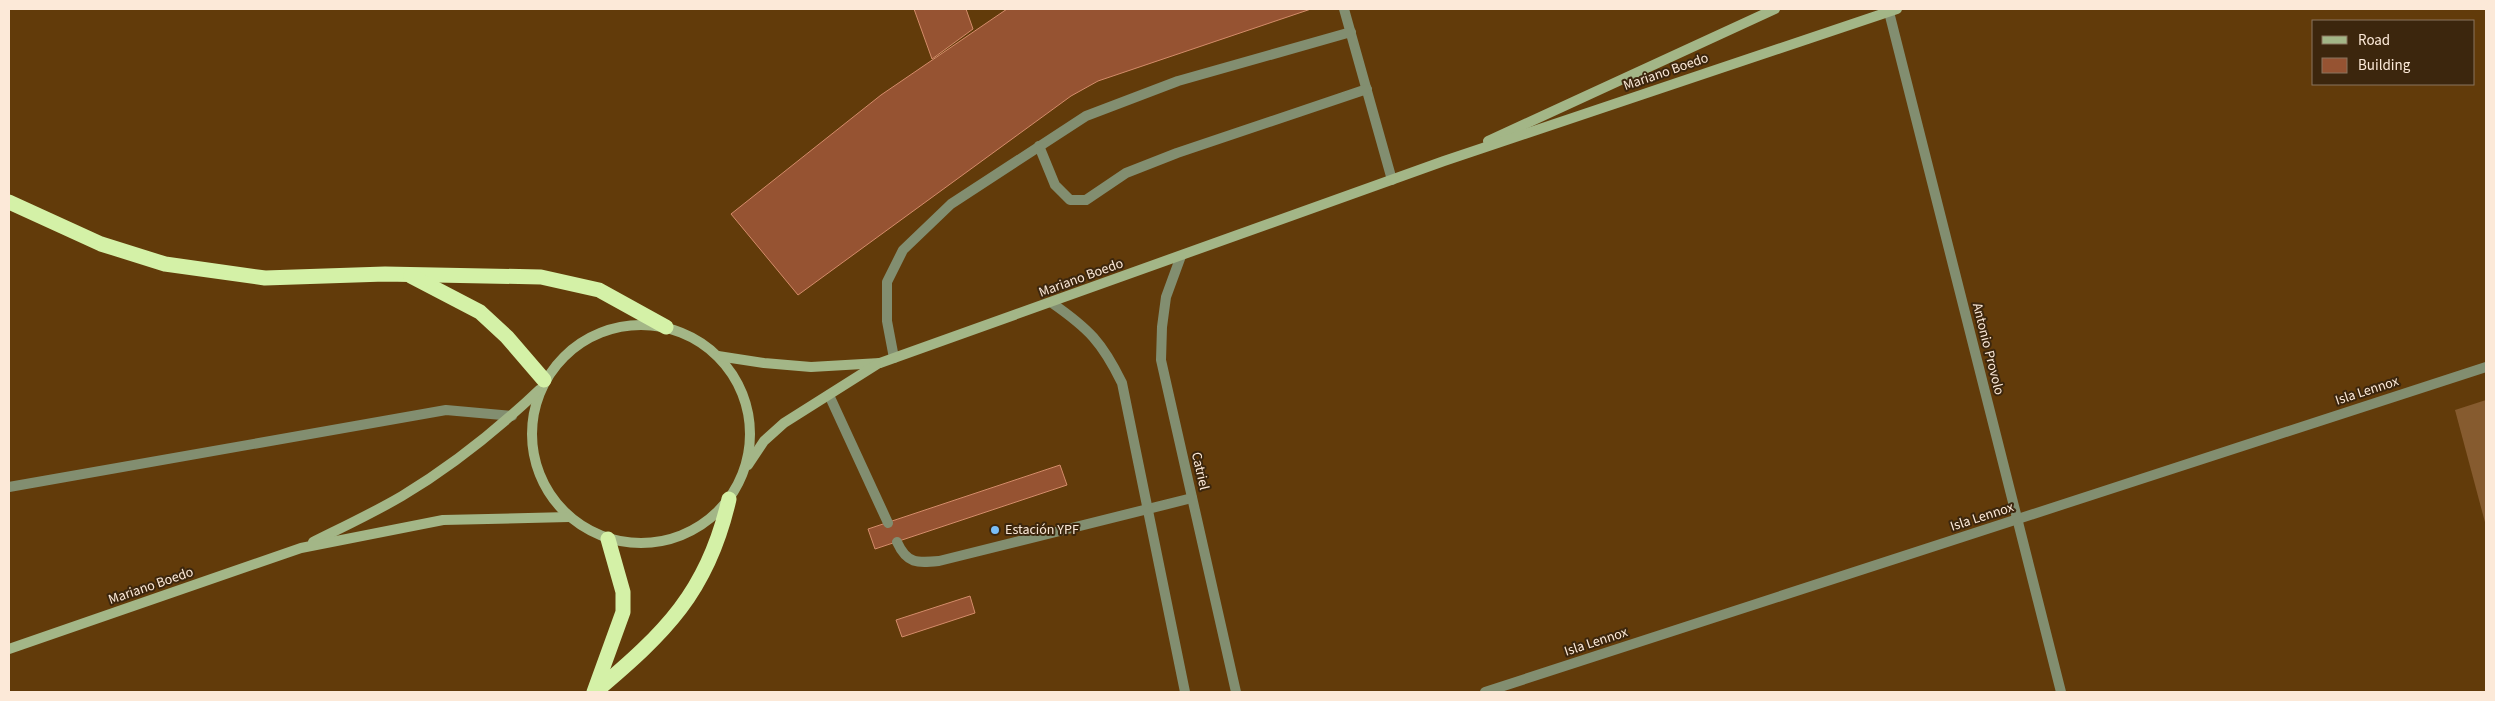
<svg xmlns="http://www.w3.org/2000/svg" width="2495" height="701" font-family="'Source Sans 3',sans-serif">
  <style>
    .green { fill: #865b2f }
    .building { fill: #965332; stroke: #d48c6a }
    .lines { fill: none; stroke-linecap: round; stroke-linejoin: round }
    .lane { stroke: #828e70; stroke-width: 10 }
    .street { stroke: #828e70; stroke-width: 10 }
    .secondary { stroke: #a3b687; stroke-width: 10 }
    .highway { stroke: #d4f1a7; stroke-width: 15 }
    .poi-dot { fill: #7abef8; stroke: #3c260d; stroke-width: 2 }
    .labels { text-anchor: middle; dominant-baseline: central; stroke-width: 4; stroke-linejoin: round; paint-order: stroke }
    .street-label { font-size: 14px; fill: #fce9d8; stroke: #3c260d }
    .poi-label { font-size: 14px; fill: #fce9d8; stroke: #3c260d; text-anchor: start }
  </style>
  <rect width="100%" height="100%" fill="#623b0a"/>
  <path class="green" d="M 2486,400 L 2486,526 L 2455,410 Z"/>
  <g class="building">
    <path d="M 914,9 L 966,9 L 973,29 L 932,59 Z"/>
    <path d="M 1007,9 L 1311,9 L 1098,81 L 1071,96 L 798,295 L 731,214 L 881,95 Z"/>
    <path d="M 1060,465 L 1067,485 L 875,549 L 868,529 Z"/>
    <path d="M 970,596 L 975,613 L 902,637 L 896,620 Z"/>
  </g>
  <g class="lines">
    <g class="lane">
      <path d="M 1344,9 L 1392,180"/>
      <path d="M 1039,146 L 1055,185 L 1070,200 L 1086,200 L 1126,173 L 1177,153 L 1367,89"/>
      <path d="M 894,358 L 887,321 L 887,282 L 903,250 L 951,204 L 1086,116 L 1178,81 L 1351,32"/>
      <path d="M 829,395 L 888,523"/>
      <path d="M 897,542 C 907,564 917,563 939,561 L 1192,498"/>
    </g>
    <g class="street">
      <path d="M 1889,12 L 2061,692"/>
      <path d="M 1181,256 L 1166,297 L 1162,327 L 1161,360 L 1236,692"/>
      <path d="M 1052,303 C 1089,329 1102,342 1122,383 L 1185,692"/>
      <path d="M 9,487 L 446,410 L 512,416"/>
      <path d="M 1485,692 L 2486,367"/>
    </g>
    <g class="secondary">
      <path d="M 1488,141 L 1775,9"/>
      <circle cx="641" cy="434" r="109"/>
      <path d="M 718,356 L 764,363 L 811,367 L 880,363 L 1444,161 L 1897,9"/>
      <path d="M 748,465 L 764,441 L 784,423 L 879,363"/>
      <path d="M 313,542 C 343,527 373,513 402,496 C 452,466 497,430 539,390"/>
      <path d="M 9,649 L 301,548 L 443,520 L 569,517"/>
    </g>
    <g class="highway">
      <path d="M 9,202 L 101,244 L 165,264 L 265,278 L 385,274 L 541,277 L 599,290 L 666,327"/>
      <path d="M 411,276 L 480,312 L 507,337 L 544,380"/>
      <path d="M 594,692 L 623,612 L 623,592 L 608,539"/>
      <path d="M 595,692 C 665,633 708,592 729,499"/>
    </g>
  </g>
  <circle class="poi-dot" cx="995" cy="530" r="5"/>
  <g class="labels">
    <g class="street-label">
      <text transform="translate(1666 72) rotate(-19)">Mariano Boedo</text>
      <text transform="translate(1081 278) rotate(-20)">Mariano Boedo</text>
      <text transform="translate(1988 349) rotate(76)">Antonio Provolo</text>
      <text transform="translate(2367 391) rotate(-18)">Isla Lennox</text>
      <text transform="translate(1200 471) rotate(77)">Catriel</text>
      <text transform="translate(1982 517) rotate(-18)">Isla Lennox</text>
      <text transform="translate(151 586) rotate(-19)">Mariano Boedo</text>
      <text transform="translate(1596 642) rotate(-18)">Isla Lennox</text>
    </g>
    <g class="poi-label">
      <text x="1005" y="530">Estación YPF</text>
    </g>
  </g>
  <rect width="2495" height="701" fill="none" stroke="#fce9d8" stroke-width="20"/>
  <rect x="2312" y="20" width="162" height="65" fill="#3c260d" stroke="#89745e"/>
  <rect x="2322" y="36" width="25" height="8" fill="#a3b687" stroke="#89745e"/>
  <text x="2358" y="45" font-size="15" fill="#fce9d8">Road</text>
  <rect x="2322" y="58" width="25" height="15" fill="#965332" stroke="#89745e"/>
  <text x="2358" y="70" font-size="15" fill="#fce9d8">Building</text>
</svg>
